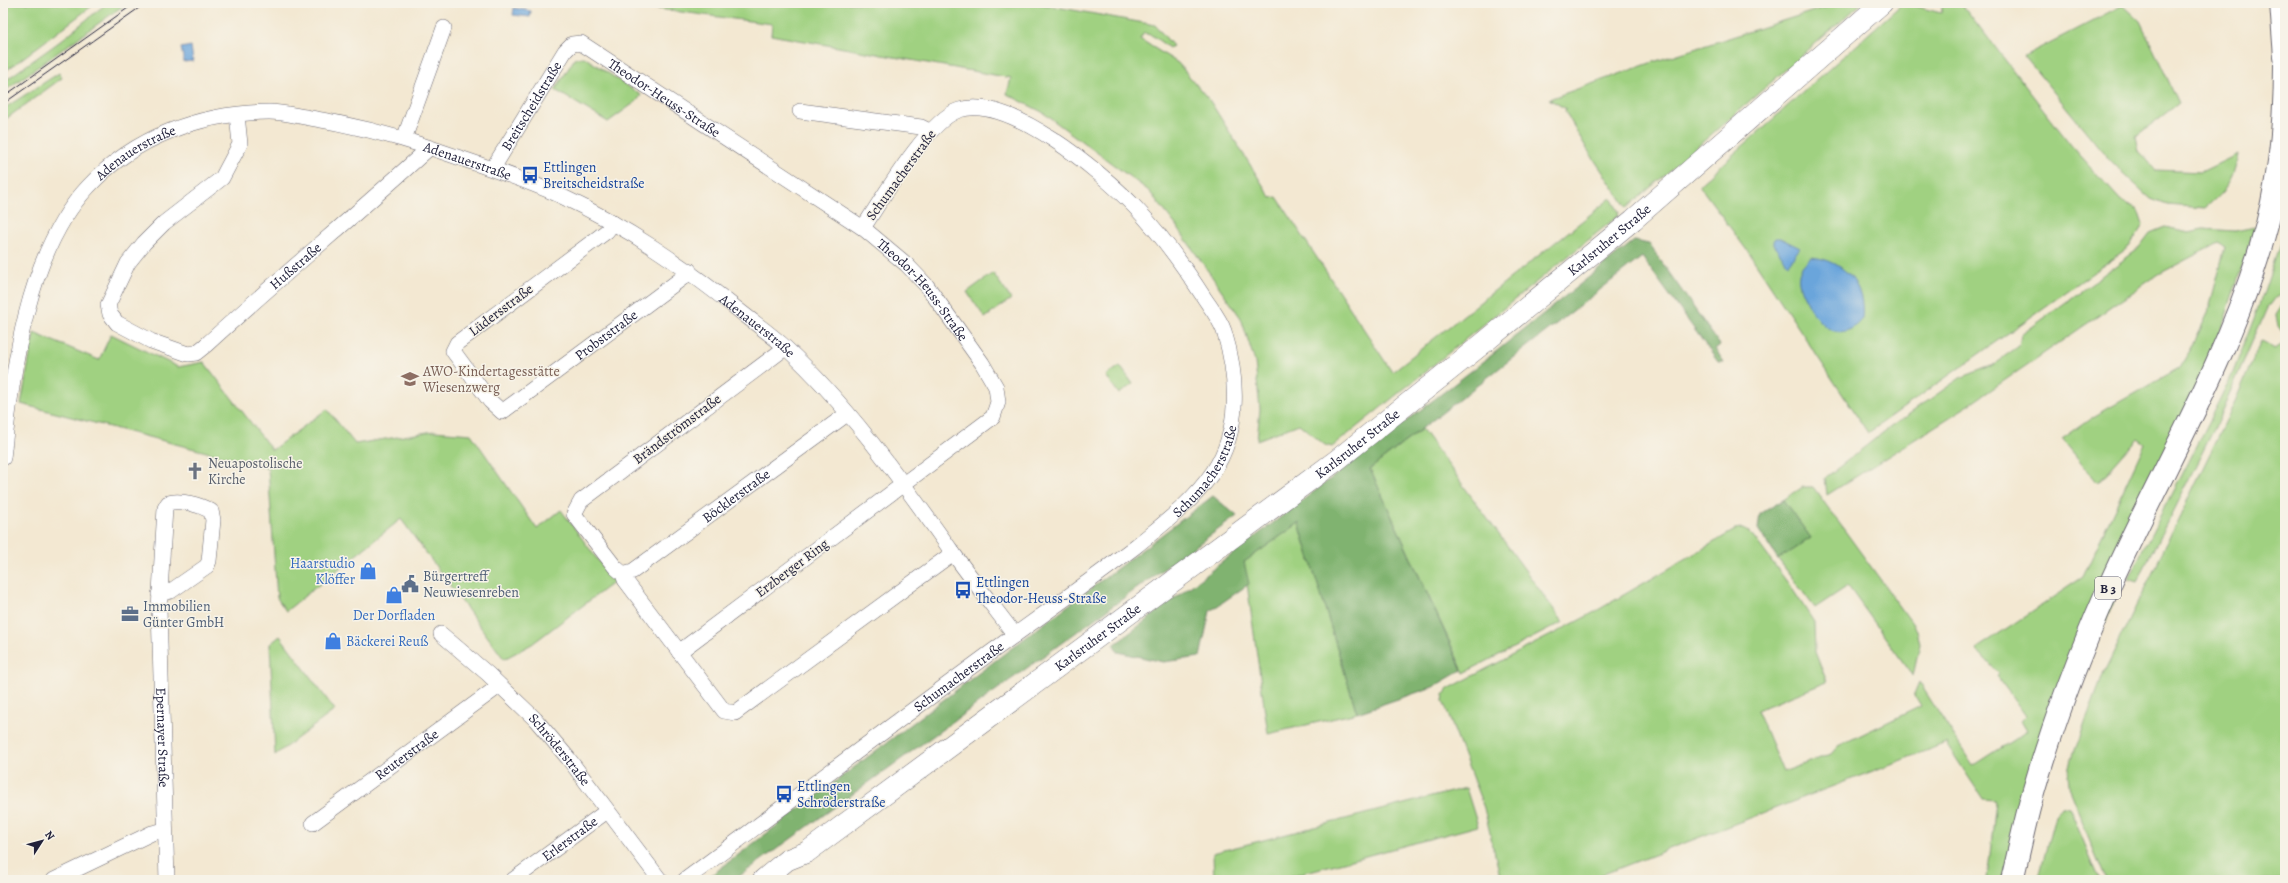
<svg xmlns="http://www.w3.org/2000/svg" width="2288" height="883" font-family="Alegreya,serif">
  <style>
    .green { fill: #a0d181; stroke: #617a5e }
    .forest { fill: #80b36f; stroke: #516a55 }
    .water { fill: #6ba5db; stroke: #46648b }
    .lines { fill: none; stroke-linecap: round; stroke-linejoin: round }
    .street-casing { stroke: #6b6770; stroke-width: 16 }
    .secondary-casing { stroke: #6b6770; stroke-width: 22 }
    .primary-casing { stroke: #6b6770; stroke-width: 24 }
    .street { stroke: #fff; stroke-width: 15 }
    .secondary { stroke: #fff; stroke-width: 21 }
    .primary { stroke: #fff; stroke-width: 22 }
    .tram { stroke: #22223b; stroke-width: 1 }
    .labels { text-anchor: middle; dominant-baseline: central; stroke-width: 3; stroke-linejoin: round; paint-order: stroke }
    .shield { fill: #f7f3e8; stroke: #62616f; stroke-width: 1 }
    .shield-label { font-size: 13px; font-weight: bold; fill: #22223b }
    .street-label { font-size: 14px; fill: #22223b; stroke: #f7f3e8 }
    .transit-label { font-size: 14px; fill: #164399; stroke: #f7f3e8; text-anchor: start }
    .education-label { font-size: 14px; fill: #785e54; stroke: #f7f3e8; text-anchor: start }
    .worship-label { font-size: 14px; fill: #5b616d; stroke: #f7f3e8; text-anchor: start }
    .shop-label { font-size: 14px; fill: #366cbe; stroke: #f7f3e8; text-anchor: end }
    .service-label { font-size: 14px; fill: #4e5e75; stroke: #f7f3e8; text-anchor: start }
  </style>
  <rect width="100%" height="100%" fill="#f7f3e8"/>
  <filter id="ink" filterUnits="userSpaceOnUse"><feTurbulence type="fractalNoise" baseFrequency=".025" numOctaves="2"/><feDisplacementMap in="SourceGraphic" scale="8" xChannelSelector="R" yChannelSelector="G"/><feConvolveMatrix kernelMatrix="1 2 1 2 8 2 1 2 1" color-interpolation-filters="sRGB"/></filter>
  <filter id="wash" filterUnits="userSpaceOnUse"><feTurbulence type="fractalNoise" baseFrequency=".012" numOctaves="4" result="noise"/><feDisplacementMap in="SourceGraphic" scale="16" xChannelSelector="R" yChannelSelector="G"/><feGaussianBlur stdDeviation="0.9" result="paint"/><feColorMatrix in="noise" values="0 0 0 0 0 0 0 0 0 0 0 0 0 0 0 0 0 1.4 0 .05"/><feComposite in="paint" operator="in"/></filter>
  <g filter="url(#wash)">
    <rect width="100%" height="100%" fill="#f3e8d2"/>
    <g class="green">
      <path d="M 3,3 L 96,3 L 3,73 Z"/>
      <path d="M 107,3 L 127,3 L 3,92 L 3,82 L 59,42 Z"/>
      <path d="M 613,3 L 1035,3 L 1155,25 L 1173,46 L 1169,48 L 1153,36 L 1144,33 L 1140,39 L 1178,63 L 1210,101 L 1271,198 L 1277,197 L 1392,372 L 1611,198 L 1619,212 L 1618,216 L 1332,447 L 1325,445 L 1299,424 L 1257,440 L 1260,409 L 1255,362 L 1241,318 L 1175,224 L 1149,191 L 1042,112 L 1007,94 L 1011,78 L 771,35 L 772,24 Z"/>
      <path d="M 1839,3 L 1862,3 L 1627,208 L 1587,149 L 1565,111 L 1566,109 L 1549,99 L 1653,62 Z"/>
      <path d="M 1903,3 L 1941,13 L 1943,3 L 1961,3 L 2071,145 L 2123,203 L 2138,210 L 2143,225 L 2129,247 L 1868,433 L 1751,256 L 1699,185 Z"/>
      <path d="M 2123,5 L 2140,21 L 2179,103 L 2136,136 L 2139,151 L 2156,170 L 2201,172 L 2238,154 C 2234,181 2226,190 2205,208 L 2167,205 L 2151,199 L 2112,163 L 2024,56 Z"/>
      <path d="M 584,57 L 641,95 L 637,101 L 608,122 L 555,90 L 575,58 Z"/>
      <path d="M 59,73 L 62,78 L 3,121 L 3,109 Z"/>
      <path d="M 2165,227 L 2189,232 L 2203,229 L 2235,231 L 2255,227 L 2222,327 L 2003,880 L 1987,880 L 1996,802 L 1995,800 L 1983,799 L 1946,743 L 1588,880 L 1501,880 L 1484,808 L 1443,701 L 1444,695 L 1448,689 L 1591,614 L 1735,530 L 1742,529 L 1750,532 L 1793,590 L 1814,622 L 1815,652 L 1827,682 L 1757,710 L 1783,772 L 1831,754 L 1838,746 L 1921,706 L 1914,694 L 1919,682 L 1973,766 L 2027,731 L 2021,721 L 2026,716 L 1997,676 L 1999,674 L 1976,649 L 2083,577 L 2145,443 L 2138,438 L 2098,483 L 2062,439 L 2093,417 L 2179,368 L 2191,349 L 2208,313 L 2225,247 L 2218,243 L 2159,274 L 1969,405 L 1827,495 L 1825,478 L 1885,431 L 1960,378 L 1991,366 L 2019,346 L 2021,335 L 2137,250 L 2150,233 Z"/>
      <path d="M 2285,229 L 2285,291 L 2275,297 L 2267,308 L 2212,433 L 2137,582 L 2128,579 L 2232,375 L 2263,295 Z"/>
      <path d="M 993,273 L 1011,299 L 985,318 L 967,292 Z"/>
      <path d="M 2285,301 L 2285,336 L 2278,326 L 2276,315 Z"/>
      <path d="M 34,333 L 99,360 L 111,334 L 178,367 L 204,362 L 272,450 L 327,409 L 355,444 L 434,431 L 471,434 L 537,529 L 561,510 L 614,582 L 532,644 L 504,659 L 401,519 L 286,611 L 277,598 L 268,468 L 21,404 Z"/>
      <path d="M 2261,341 L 2274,348 L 2285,341 L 2285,880 L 2106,880 L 2070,792 L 2068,775 L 2072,758 L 2105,670 L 2233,406 Z"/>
      <path d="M 1120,366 L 1133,384 L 1119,394 L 1106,376 Z"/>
      <path d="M 1422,429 L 1563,622 L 1464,673 L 1370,469 Z"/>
      <path d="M 1803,487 L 1813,487 L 1917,630 L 1920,644 L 1913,676 L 1848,586 L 1815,608 L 1778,559 L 1811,538 L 1783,500 Z"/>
      <path d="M 1299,523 L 1357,713 L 1268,734 L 1244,562 Z"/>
      <path d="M 280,636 L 335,710 L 275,755 L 270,644 Z"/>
      <path d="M 1466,788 L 1478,826 L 1276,880 L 1214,880 L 1213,853 Z"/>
      <path d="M 2063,806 L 2069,807 L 2100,880 L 2038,880 L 2055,816 Z"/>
      <path d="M 1490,872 L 1493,880 L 1458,880 Z"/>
    </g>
    <g class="forest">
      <path d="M 1634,241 L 1649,244 L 1720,345 L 1715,349 L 1724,362 L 1718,362 L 1642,257 L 1370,469 L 1462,670 L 1433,687 L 1357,713 L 1299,523 L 1244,562 L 1249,584 L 1210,611 L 1200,657 L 1163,662 L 1118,652 L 1114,645 L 1483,362 Z"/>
      <path d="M 1213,496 L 1237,516 L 734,880 L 705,880 Z"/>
      <path d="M 1783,500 L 1811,538 L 1778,559 L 1758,529 L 1760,514 Z"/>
    </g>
    <g class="water">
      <path d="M 514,8 L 531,11 L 530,17 L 513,15 Z"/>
      <path d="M 191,46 L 193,61 L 184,62 L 181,48 Z"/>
      <path d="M 1775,238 L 1780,238 L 1800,248 L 1788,264 L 1773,245 L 1773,241 Z"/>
      <path d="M 1811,257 C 1845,260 1866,286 1862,319 C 1859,322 1855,327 1851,329 C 1830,339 1816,319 1808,304 C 1803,295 1797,284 1799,274 C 1800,267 1806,262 1811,257 Z"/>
    </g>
  </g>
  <g filter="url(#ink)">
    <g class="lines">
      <g class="street-casing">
        <g id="street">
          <path d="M 800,111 L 921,127 L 929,131"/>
          <path id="s1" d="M 237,115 L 240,144 L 222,178 L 164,223 L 144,243 L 128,263 L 108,305 L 110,314 L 117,323 L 151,341 L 188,354 L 196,353 L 206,345 C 279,278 356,215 429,148"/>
          <path d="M 404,139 L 444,28"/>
          <path id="s2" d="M 493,168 L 565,51 L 572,44 L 581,43 L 863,228 L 906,264 L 927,286 L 982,363 L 996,387 L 998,402 L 993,417 L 679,652"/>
          <path id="s3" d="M 613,223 L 607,231 L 457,343 L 453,351 L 490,401 L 502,412 L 685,276 L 689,270"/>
          <path d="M 785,348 L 581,501 L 574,514 L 615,567 L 623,574 L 625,580 L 724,711 L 735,713 L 953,553"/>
          <path id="s4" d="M 3,458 C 12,372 27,252 88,187 C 135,136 201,113 269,112 C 281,112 293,115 305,117 C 348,124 389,134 431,148 C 474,163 517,176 559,195 C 628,227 682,265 741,312 C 756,324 772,335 786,348 C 849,406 900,479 950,549 C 971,578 993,606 1015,635"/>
          <path id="s5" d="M 623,574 L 633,571 L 847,414"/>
          <path id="s6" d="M 159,594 L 171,591 L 207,566 L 209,561 L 213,520 L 211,511 C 200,505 180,499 168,503 L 165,508 L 159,609 L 167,880"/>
          <path id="s7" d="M 441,634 L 488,674 L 535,719 L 568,758 L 660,880"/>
          <path id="s8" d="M 313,823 L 499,686"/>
          <path d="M 54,880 L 152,833 L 165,830"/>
          <path id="s9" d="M 513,880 L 607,811"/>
          <path id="s10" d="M 685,880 C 794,799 902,717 1012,637 C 1054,607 1095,577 1136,546 C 1164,523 1192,503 1213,472 C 1241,430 1238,377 1224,331 C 1220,319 1210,307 1203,296 C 1183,265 1160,233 1134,206 C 1101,172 1009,94 959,110 C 928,120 882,199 863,228"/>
        </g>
      </g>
      <g class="secondary-casing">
        <g id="secondary">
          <path id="s11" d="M 763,880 L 787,860 L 807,852 L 1337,460 L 1486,341 L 1633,220 L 1882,3"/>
        </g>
      </g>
      <g class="primary-casing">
        <g id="primary">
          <path d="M 2281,3 L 2285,57"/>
          <path d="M 2012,880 C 2020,848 2026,815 2036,783 C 2055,718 2080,653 2107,591 C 2158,476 2225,367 2261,246 C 2279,187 2285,126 2285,65"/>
        </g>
      </g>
      <use href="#street" class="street"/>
      <use href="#secondary" class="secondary"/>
      <use href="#primary" class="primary"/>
      <g class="tram">
        <path d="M 3,97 L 135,3"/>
        <path d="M 3,104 L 146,3"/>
      </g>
    </g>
  </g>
  <defs>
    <g id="bus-bare" transform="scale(1.38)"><path d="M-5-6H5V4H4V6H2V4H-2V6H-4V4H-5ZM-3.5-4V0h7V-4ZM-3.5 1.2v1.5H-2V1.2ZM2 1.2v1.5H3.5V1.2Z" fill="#1a4fb4" stroke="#f7f3e8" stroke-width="2.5" paint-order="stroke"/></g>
    <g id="school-bare" transform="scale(1.38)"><path d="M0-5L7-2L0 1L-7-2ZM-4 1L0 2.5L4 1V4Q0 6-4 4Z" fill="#8d6e63" stroke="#f7f3e8" stroke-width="2.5" paint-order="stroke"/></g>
    <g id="church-bare" transform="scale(1.38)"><path d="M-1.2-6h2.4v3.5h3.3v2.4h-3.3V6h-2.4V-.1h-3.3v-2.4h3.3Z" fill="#6b7280" stroke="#f7f3e8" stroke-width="2.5" paint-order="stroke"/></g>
    <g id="shop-bare" transform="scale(1.38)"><path d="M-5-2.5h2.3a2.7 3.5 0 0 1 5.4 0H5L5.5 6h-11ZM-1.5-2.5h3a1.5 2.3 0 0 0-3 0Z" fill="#3f7fe0" stroke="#f7f3e8" stroke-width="2.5" paint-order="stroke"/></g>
    <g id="civic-bare" transform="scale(1.38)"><path d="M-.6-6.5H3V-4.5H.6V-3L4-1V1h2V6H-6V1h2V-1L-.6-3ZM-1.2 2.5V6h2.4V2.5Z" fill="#5c6f8a" stroke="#f7f3e8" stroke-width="2.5" paint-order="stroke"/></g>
    <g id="office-bare" transform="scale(1.38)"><path d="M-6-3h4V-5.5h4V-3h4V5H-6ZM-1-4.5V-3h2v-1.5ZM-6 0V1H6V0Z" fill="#5c6f8a" stroke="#f7f3e8" stroke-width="2.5" paint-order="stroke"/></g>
  </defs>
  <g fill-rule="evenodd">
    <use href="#bus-bare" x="530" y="175"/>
    <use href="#school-bare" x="410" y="379"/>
    <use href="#church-bare" x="195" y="471"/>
    <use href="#shop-bare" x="368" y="571"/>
    <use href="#civic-bare" x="410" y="584"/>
    <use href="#bus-bare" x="963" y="590"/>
    <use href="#shop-bare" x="394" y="595"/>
    <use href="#office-bare" x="130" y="614"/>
    <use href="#shop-bare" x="333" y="641"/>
    <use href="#bus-bare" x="784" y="794"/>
  </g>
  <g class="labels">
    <rect class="shield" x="2095" y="577" width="26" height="22" rx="3"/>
    <g class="shield-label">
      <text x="2108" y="588">B 3</text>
    </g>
    <g class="street-label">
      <text stroke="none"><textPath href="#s2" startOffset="256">Theodor-Heuss-Straße</textPath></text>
      <text stroke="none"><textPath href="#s2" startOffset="73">Breitscheidstraße</textPath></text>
      <text stroke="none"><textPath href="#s4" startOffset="348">Adenauerstraße</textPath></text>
      <text stroke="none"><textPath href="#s4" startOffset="695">Adenauerstraße</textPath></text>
      <text transform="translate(901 175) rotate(-54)">Schumacherstraße</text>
      <text stroke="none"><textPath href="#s11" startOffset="1062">Karlsruher Straße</textPath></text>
      <text stroke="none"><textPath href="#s1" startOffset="480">Hußstraße</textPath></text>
      <text stroke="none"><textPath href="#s2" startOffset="580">Theodor-Heuss-Straße</textPath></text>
      <text transform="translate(501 310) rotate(-37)">Lüdersstraße</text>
      <text stroke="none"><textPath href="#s4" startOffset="1031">Adenauerstraße</textPath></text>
      <text stroke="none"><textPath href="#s3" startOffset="414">Probststraße</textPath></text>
      <text transform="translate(677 429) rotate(-37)">Brändströmstraße</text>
      <text stroke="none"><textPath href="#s11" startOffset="738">Karlsruher Straße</textPath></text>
      <text stroke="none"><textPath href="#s10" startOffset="665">Schumacherstraße</textPath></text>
      <text stroke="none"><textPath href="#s5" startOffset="138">Böcklerstraße</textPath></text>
      <text transform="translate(792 568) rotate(-37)">Erzberger Ring</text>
      <text stroke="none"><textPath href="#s11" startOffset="414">Karlsruher Straße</textPath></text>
      <text stroke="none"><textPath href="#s10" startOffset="341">Schumacherstraße</textPath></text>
      <text stroke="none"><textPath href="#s6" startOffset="392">Epernayer Straße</textPath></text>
      <text stroke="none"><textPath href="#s7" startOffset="166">Schröderstraße</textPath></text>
      <text stroke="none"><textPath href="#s8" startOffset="116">Reuterstraße</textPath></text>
      <text stroke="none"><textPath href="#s9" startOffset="70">Erlerstraße</textPath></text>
    </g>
    <g class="transit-label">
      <text x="543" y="167">Ettlingen<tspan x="543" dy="16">Breitscheidstraße</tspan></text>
      <text x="976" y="582">Ettlingen<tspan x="976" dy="16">Theodor-Heuss-Straße</tspan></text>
      <text x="797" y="786">Ettlingen<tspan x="797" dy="16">Schröderstraße</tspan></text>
    </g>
    <g class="education-label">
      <text x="423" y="371">AWO-Kindertagesstätte<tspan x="423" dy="16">Wiesenzwerg</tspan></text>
    </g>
    <g class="worship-label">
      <text x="208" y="463">Neuapostolische<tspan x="208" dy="16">Kirche</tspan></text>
    </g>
    <g class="shop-label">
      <text x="355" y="563">Haarstudio<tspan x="355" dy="16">Klöffer</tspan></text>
      <text x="394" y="615" text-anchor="middle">Der Dorfladen</text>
      <text x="346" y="641" text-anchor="start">Bäckerei Reuß</text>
    </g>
    <g class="service-label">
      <text x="423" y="576">Bürgertreff<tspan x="423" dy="16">Neuwiesenreben</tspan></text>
      <text x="143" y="606">Immobilien<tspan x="143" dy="16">Günter GmbH</tspan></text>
    </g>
  </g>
  <rect width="2288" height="883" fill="none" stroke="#f7f3e8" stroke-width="16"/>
  <g transform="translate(42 841) rotate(54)" stroke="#f7f3e8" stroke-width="3" paint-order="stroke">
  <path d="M0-3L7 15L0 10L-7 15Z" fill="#22223b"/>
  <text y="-6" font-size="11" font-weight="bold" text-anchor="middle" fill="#22223b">N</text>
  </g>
</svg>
